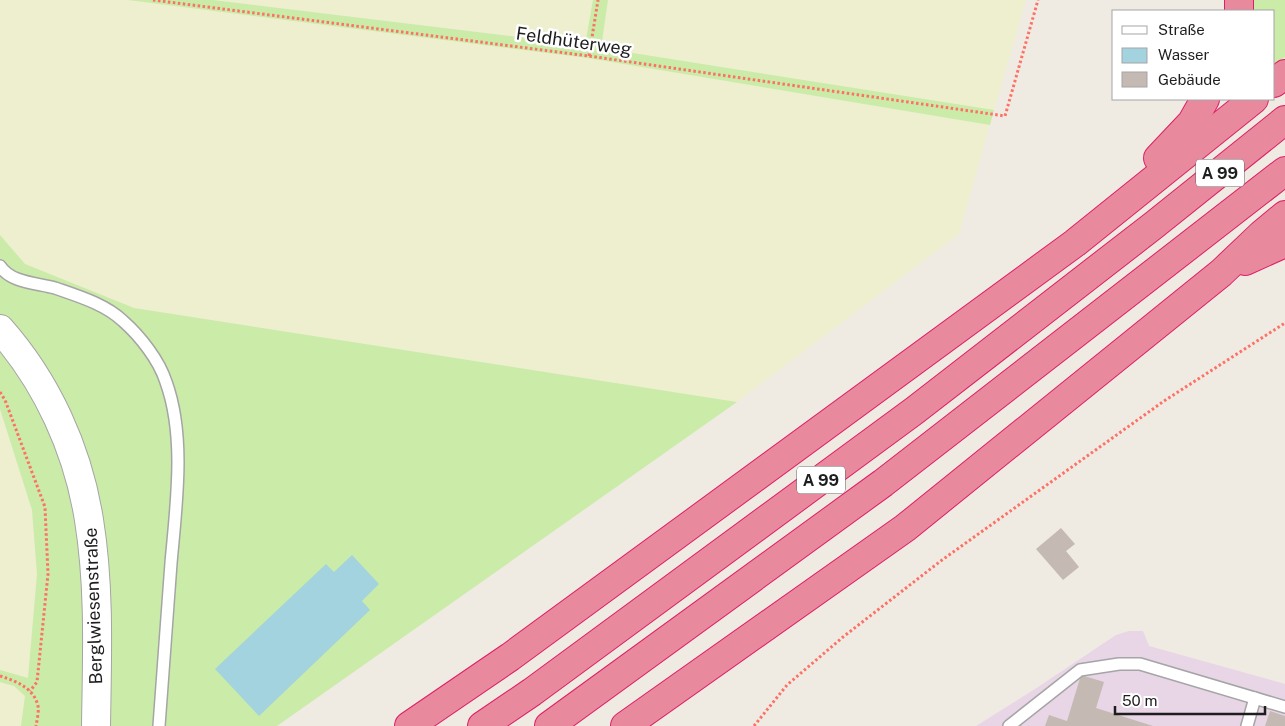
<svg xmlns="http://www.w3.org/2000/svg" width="1285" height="726" font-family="'Public Sans',sans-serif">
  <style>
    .industrial { fill: #e8d5e6 }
    .farmland { fill: #edefce }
    .grass { fill: #cbeba8 }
    .water { fill: #a2d3de }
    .building { fill: #c4bab3 }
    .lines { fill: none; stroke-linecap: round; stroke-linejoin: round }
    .service-casing { stroke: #a5a5a5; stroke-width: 14 }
    .tertiary-casing { stroke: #a5a5a5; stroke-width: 30 }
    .motorway-casing { stroke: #de1f67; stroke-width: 30 }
    .path { stroke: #fd7166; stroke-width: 3; stroke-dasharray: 2.5 2.5; stroke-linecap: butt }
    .service { stroke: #fff; stroke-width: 11 }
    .tertiary { stroke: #fff; stroke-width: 28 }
    .motorway { stroke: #e9899e; stroke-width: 28 }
    .labels { text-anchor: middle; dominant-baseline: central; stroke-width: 5; stroke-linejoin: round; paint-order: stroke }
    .shield { fill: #fff; stroke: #626262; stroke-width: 1 }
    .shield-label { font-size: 16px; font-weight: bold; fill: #1e1e1e }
    .street-label { font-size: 18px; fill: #1e1e1e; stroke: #fff }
  </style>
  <rect width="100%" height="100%" fill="#efebe3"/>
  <path class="industrial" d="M 1129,631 L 1143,631 L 1149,646 L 1285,684 L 1285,726 L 976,726 L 1035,689 L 1116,635 Z"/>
  <g class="farmland">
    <path d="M 0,0 L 128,0 L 588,58 L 990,125 L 959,234 L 737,402 L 134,308 L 25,264 L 0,235 Z"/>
    <path d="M 213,0 L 593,0 L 586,45 Z"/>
    <path d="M 608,0 L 1026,0 L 994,110 L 601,48 Z"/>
    <path d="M 0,409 L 32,510 L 37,574 L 28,678 L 0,670 Z"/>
    <path d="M 0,682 L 14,686 L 25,696 L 21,726 L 0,726 Z"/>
  </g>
  <g class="grass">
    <path d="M 128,0 L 213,0 L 585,45 L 593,0 L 608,0 L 601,48 L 994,110 L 990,125 L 588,58 Z"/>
    <path d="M 1251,0 L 1285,0 L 1285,57 L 1274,66 L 1274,11 L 1250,11 Z"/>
    <path d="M 0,235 L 25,264 L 134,308 L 737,402 L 277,726 L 21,726 L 25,696 L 14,686 L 0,682 L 0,670 L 28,678 L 37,574 L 32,510 L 0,409 Z"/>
  </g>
  <path class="water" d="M 352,555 L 379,584 L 362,601 L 370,610 L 259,716 L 215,669 L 326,564 L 334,572 Z"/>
  <g class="building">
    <path d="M 1061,528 L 1075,544 L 1066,551 L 1079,567 L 1063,580 L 1036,549 Z"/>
    <path d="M 1081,675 L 1104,682 L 1096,708 L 1153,726 L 1045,726 L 1049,715 L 1067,721 Z"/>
    <path d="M 1270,711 L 1285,716 L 1285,726 L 1265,726 Z"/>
  </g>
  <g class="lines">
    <g class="service-casing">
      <g id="service">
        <path d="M 0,266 C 11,283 37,283 55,288 C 78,296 105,304 123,321 C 140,336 159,360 166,382 C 186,437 176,506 171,563 C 167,617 163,672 159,726"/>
        <path d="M 1009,726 L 1080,670 L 1119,664 L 1140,664 L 1285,707"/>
        <path d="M 1247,726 L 1255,698"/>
      </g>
    </g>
    <g class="tertiary-casing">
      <path id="tertiary" d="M 0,329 C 47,382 78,450 89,520 C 100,588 97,658 96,726"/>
    </g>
    <g class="motorway-casing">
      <g id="motorway">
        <path d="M 1239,11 L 1239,0"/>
        <path d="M 1274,83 L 1285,74"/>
        <path d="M 1158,158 L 1192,122 L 1205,99"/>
        <path d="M 1245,261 L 1285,243"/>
        <path d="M 409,726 L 510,657 L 1075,243 L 1254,99"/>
        <path d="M 482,726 L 532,692 L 914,411 L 1154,225 L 1285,120"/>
        <path d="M 549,726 L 883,483 L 1285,171"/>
        <path d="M 625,726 L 905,528 L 1221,273 L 1262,234 L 1285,215"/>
      </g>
    </g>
    <g class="path">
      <path d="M 153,0 L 589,56 L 1005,116 L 1038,0"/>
      <path d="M 589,56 L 598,0"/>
      <path d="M 0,392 L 5,400 L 45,507 L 48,574 L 37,682 L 30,691"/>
      <path d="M 0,676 C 16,681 34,688 38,706 C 39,712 37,720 36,726"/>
      <path d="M 754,726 L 787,685 L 843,637 L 942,560 L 1164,401 L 1285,323"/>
    </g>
    <use href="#service" class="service"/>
    <use href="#tertiary" class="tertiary"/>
    <use href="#motorway" class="motorway"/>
  </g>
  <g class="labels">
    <g class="shield">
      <rect x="1196" y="159.5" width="48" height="27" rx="4"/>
      <rect x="797" y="466.5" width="48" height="27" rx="4"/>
    </g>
    <g class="shield-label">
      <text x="1220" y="173">A 99</text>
      <text x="821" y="480">A 99</text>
    </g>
    <g class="street-label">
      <text transform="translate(574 41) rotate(8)">Feldhüterweg</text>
      <text transform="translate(93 606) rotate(-92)">Berglwiesenstraße</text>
    </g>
  </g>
  <rect x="1112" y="10" width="162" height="90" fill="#ffffff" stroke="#a5a5a5"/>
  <rect x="1122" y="26" width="25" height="8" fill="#ffffff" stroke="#a5a5a5"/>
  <text x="1158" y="35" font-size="15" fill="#1e1e1e">Straße</text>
  <rect x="1122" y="48" width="25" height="15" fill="#a2d3de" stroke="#a5a5a5"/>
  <text x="1158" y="60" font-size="15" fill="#1e1e1e">Wasser</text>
  <rect x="1122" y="72" width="25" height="15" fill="#c4bab3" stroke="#a5a5a5"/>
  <text x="1158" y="85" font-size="15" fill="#1e1e1e">Gebäude</text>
  <path d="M1115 706v8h150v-8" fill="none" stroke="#1e1e1e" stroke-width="2.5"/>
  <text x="1122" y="706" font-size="15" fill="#1e1e1e" stroke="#ffffff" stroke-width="4" paint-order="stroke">50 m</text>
</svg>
